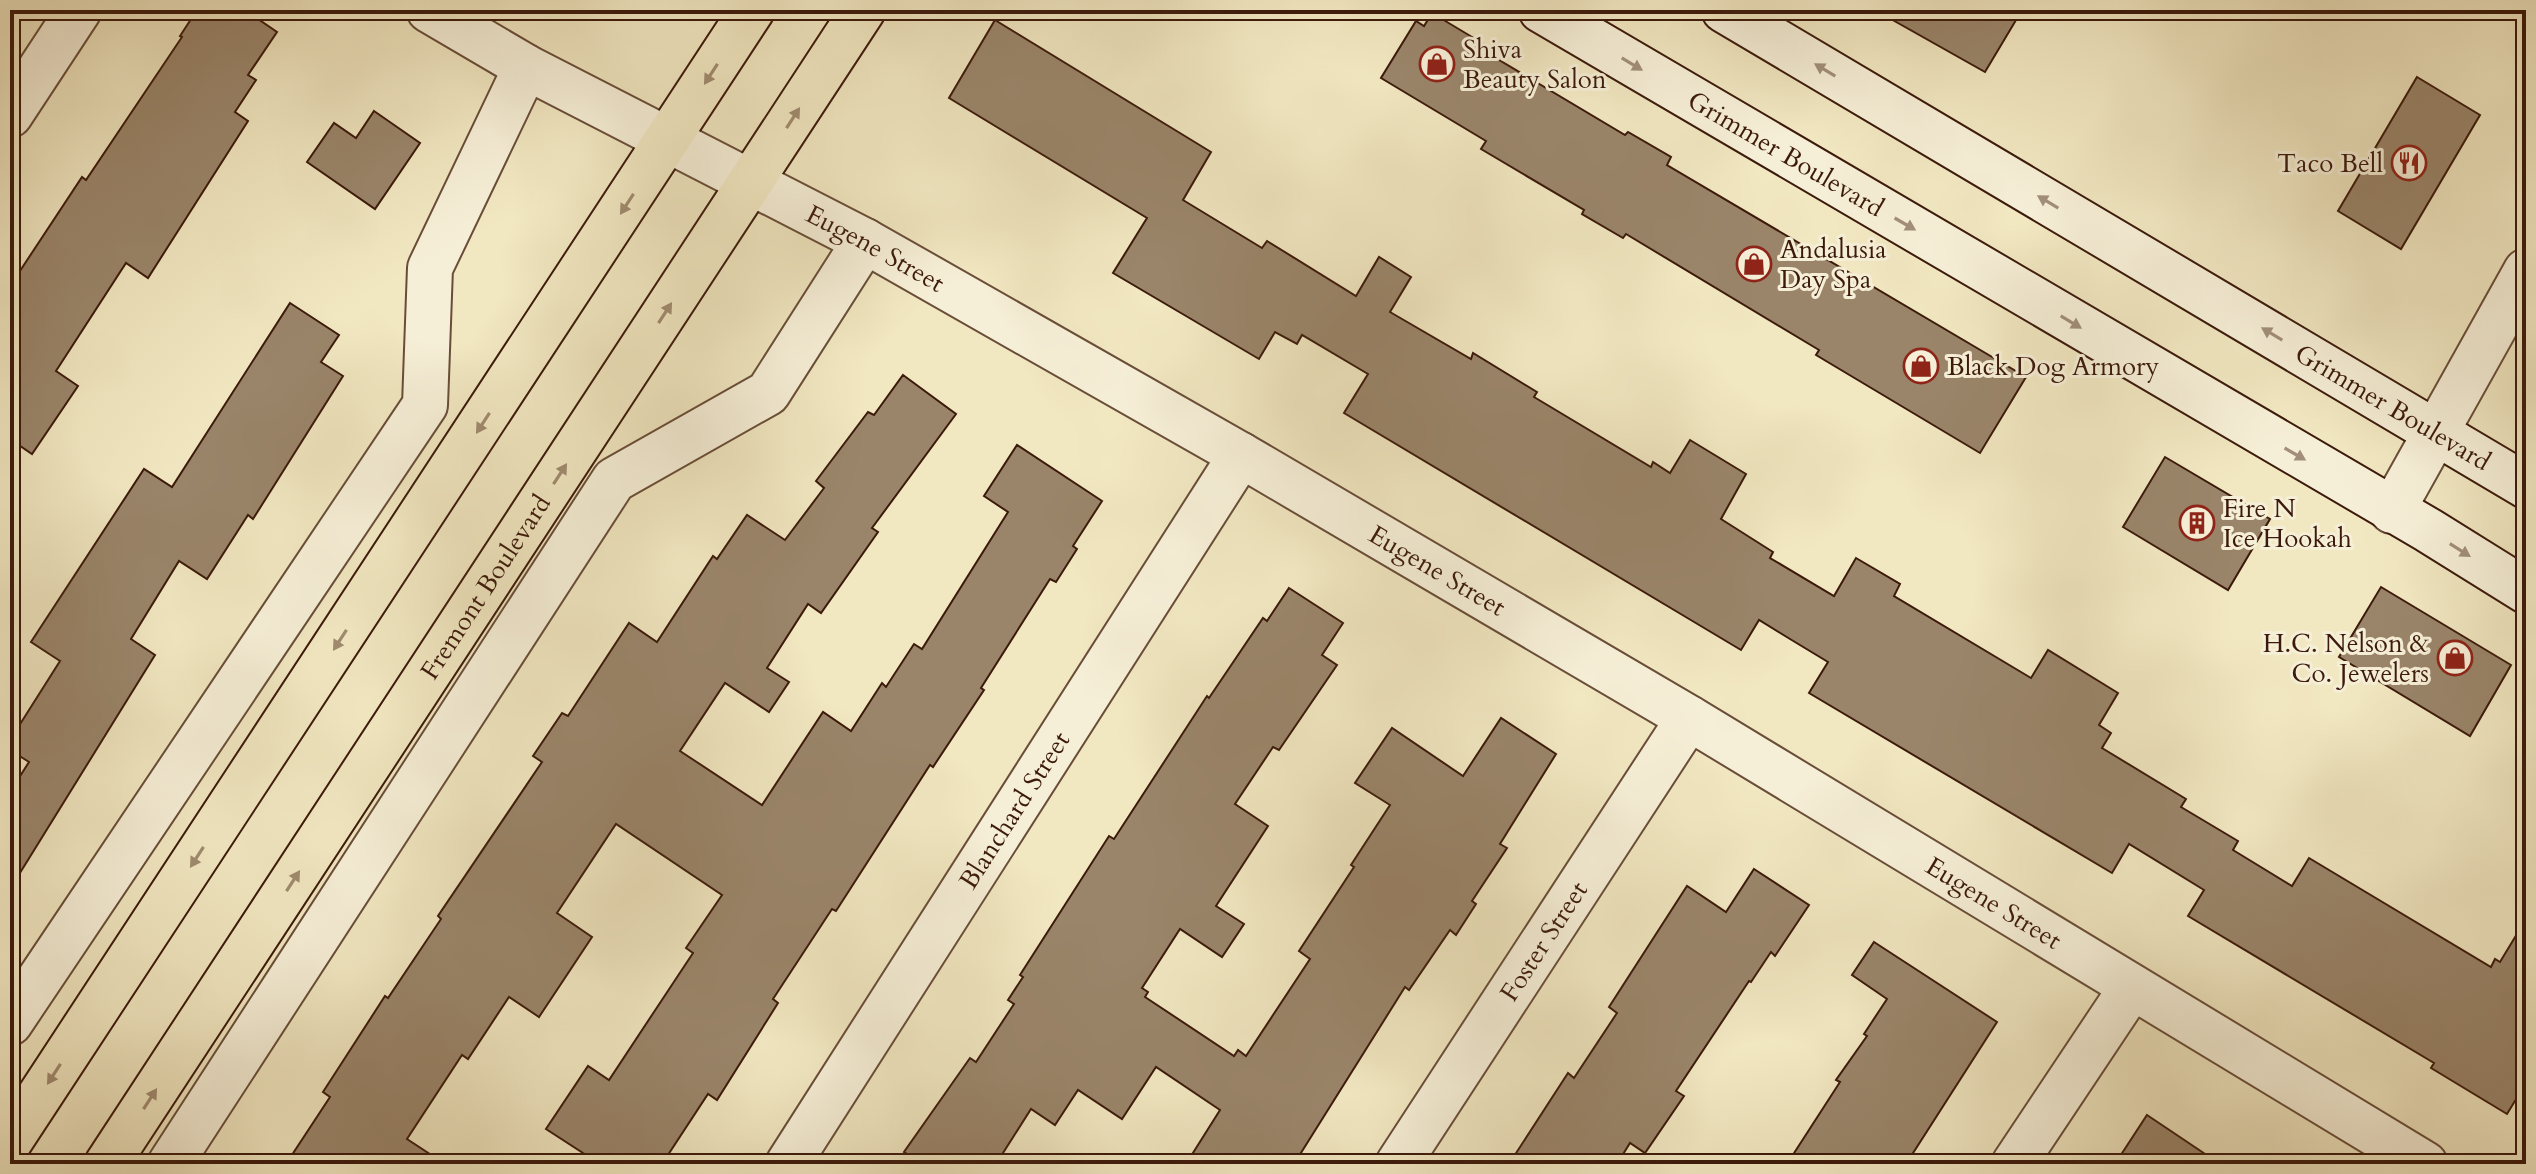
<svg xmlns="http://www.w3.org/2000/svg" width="2536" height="1174" font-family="Cardo,serif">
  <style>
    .building { fill: #9a856a; stroke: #3c1a0b; stroke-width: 2 }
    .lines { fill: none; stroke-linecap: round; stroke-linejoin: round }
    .street-casing { stroke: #694d38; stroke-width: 48 }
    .secondary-casing { stroke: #3c1a0b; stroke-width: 48 }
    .primary-casing { stroke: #3c1a0b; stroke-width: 48 }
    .street { stroke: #f6efd7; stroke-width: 44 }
    .secondary { stroke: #f6efd7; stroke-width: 44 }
    .primary { stroke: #f1e7c1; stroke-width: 44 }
    .oneway { fill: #a28f7b }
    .oneway2 { fill: #a08b6f }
    .labels { text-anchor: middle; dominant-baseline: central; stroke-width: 6; stroke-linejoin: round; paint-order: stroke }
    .poi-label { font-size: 26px; fill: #3c1a0b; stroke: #f6efd7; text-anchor: start }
    .street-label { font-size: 26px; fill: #3c1a0b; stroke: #f6efd7 }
  </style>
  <rect width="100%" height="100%" fill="#f1e7c1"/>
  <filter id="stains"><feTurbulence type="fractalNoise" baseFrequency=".0025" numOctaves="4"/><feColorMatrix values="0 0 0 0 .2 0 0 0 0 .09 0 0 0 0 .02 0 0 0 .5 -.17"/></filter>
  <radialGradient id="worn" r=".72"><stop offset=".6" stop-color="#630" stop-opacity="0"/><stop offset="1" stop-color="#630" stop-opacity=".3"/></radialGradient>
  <g class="building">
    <path d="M 197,10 L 245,10 L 277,32 L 248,75 L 256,80 L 235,112 L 248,121 L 148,278 L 126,263 L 56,371 L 78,386 L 32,454 L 10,439 L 10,286 L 82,177 L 86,180 L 182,37 L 180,36 Z"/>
    <path d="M 1875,10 L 2022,10 L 1985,72 Z"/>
    <path d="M 1432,13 L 1492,49 L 1489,54 L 1625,135 L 1628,132 L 1671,157 L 1667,165 L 2026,377 L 1980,453 L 1816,355 L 1819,350 L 1626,234 L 1623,238 L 1582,214 L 1584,210 L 1481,149 L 1486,141 L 1381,78 L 1416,21 L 1424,26 Z"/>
    <path d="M 995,20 L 1211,152 L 1183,200 L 1262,248 L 1267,241 L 1356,296 L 1379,257 L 1411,277 L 1390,312 L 1471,359 L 1473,353 L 1537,392 L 1534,397 L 1651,467 L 1653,462 L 1670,473 L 1690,440 L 1746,474 L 1721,519 L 1773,552 L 1770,558 L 1834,596 L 1856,558 L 1900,584 L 1894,596 L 2031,678 L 2048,650 L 2118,693 L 2099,725 L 2111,733 L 2102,748 L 2186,799 L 2181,807 L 2238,841 L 2233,850 L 2292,886 L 2309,858 L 2491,967 L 2495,959 L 2500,962 L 2526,919 L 2526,1083 L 2507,1114 L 2431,1068 L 2434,1063 L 2188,916 L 2204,890 L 2129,844 L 2112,873 L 1809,693 L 1828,662 L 1790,639 L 1759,620 L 1741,650 L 1344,413 L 1368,374 L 1302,335 L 1297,344 L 1275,332 L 1259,359 L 1113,273 L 1147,218 L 949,98 Z"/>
    <path d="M 2417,77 L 2480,115 L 2401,249 L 2338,211 Z"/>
    <path d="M 374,111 L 420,143 L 375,209 L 307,162 L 334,123 L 356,138 Z"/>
    <path d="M 290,303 L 339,335 L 321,362 L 343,376 L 253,519 L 248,515 L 207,579 L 179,561 L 131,639 L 155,655 L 10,889 L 10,792 L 29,762 L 10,750 L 10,740 L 60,661 L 31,642 L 144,469 L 172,487 Z"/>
    <path d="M 903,375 L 956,414 L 872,528 L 878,532 L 821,613 L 808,604 L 767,668 L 789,682 L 769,712 L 725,683 L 680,751 L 762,805 L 823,712 L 851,731 L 882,683 L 886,687 L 914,644 L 922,649 L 1008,512 L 984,496 L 1017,445 L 1102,501 L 1073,546 L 1077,549 L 1056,582 L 1050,579 L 981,688 L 984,690 L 933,767 L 930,765 L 836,911 L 832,909 L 773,999 L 778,1003 L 717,1100 L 708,1094 L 662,1164 L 600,1164 L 546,1129 L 588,1066 L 609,1080 L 693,953 L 686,948 L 722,895 L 616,824 L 557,913 L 592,937 L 539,1017 L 509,997 L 468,1059 L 462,1055 L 407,1139 L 445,1164 L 286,1164 L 330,1097 L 323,1092 L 385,996 L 388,998 L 441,919 L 438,916 L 542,762 L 533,756 L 562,713 L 568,716 L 629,623 L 657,642 L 713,556 L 717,559 L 747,515 L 785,540 L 824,488 L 816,481 L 868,412 L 874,415 Z"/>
    <path d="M 2165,457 L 2270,519 L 2228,590 L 2123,527 Z"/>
    <path d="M 2381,587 L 2511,665 L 2470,736 L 2339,657 Z"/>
    <path d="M 1289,588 L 1343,623 L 1322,655 L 1337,665 L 1279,750 L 1273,747 L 1235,804 L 1268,826 L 1216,906 L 1244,924 L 1222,957 L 1180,929 L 1142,988 L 1148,992 L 1145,997 L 1234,1056 L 1238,1050 L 1246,1056 L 1310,959 L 1299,951 L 1354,867 L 1351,865 L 1390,805 L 1355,783 L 1392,728 L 1463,776 L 1501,718 L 1556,754 L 1500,844 L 1507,848 L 1472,901 L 1476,904 L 1456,935 L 1450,930 L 1409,990 L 1405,987 L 1294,1164 L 1186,1164 L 1220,1110 L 1156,1067 L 1122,1119 L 1078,1090 L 1055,1125 L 1031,1109 L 996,1164 L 923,1164 L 904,1152 L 970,1058 L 976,1062 L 1014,1004 L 1008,1000 L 1023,977 L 1020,975 L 1109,836 L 1114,839 L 1207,696 L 1209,698 L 1263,618 L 1267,621 Z"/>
    <path d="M 1754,869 L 1809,905 L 1775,956 L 1771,952 L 1751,982 L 1749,981 L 1676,1091 L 1684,1096 L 1645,1153 L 1630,1143 L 1617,1164 L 1509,1164 L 1568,1073 L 1574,1078 L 1617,1013 L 1609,1007 L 1687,886 L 1726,912 Z"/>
    <path d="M 1874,942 L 1997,1022 L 1906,1164 L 1787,1164 L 1840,1082 L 1836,1080 L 1867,1036 L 1864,1034 L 1887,999 L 1852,975 Z"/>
    <path d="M 2147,1115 L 2220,1164 L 2115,1164 Z"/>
  </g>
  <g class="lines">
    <g class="street-casing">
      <g id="street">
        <path id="s1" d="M 429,10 L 526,67 L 865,241 L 1241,455 L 1689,718 L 2425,1164"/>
        <path d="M 10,115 L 79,10"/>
        <path d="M 2392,511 L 2526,271"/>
        <path d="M 10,1023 L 425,405 L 430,268 L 526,67"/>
        <path d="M 170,1164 L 614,480 L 768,393 L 865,241"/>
        <path id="s2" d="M 788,1164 L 1241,455"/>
        <path id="s3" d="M 1398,1164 L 1689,718"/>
        <path d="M 2014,1164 L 2132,987"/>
      </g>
    </g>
    <g class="secondary-casing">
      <g id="secondary">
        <path id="s4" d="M 1541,10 L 2428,530 L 2526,591"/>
        <path id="s5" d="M 1724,10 L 2526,486"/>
      </g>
    </g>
    <g class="primary-casing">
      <g id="primary">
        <path d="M 10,1141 L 752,10"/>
        <path id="s6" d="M 107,1164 L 863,10"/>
      </g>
    </g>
    <use href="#street" class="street"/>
    <use href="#secondary" class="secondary"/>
    <use href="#primary" class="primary"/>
  </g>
  <defs><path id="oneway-solid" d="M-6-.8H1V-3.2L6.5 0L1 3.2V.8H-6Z" transform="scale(2)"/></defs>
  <g class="oneway">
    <use href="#oneway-solid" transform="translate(1632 64) rotate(31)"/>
    <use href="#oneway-solid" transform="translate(1825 70) rotate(-149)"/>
    <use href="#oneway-solid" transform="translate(2048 202) rotate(-149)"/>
    <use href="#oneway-solid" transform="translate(1905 224) rotate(30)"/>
    <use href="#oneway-solid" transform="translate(2071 322) rotate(31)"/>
    <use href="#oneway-solid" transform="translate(2272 334) rotate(-149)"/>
    <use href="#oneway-solid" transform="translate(2295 454) rotate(30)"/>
    <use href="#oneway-solid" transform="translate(2460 550) rotate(32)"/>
  </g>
  <g class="oneway2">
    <use href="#oneway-solid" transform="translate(711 74) rotate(123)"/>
    <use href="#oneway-solid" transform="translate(793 118) rotate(-57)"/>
    <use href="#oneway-solid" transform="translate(627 204) rotate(123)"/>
    <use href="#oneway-solid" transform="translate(665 313) rotate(-57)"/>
    <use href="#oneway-solid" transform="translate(483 423) rotate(123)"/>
    <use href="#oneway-solid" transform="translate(560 474) rotate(-57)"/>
    <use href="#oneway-solid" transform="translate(340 640) rotate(123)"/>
    <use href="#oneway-solid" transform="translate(197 857) rotate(123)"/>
    <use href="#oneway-solid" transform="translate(293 881) rotate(-57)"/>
    <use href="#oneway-solid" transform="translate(54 1074) rotate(123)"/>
    <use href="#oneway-solid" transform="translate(150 1099) rotate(-57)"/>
  </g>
  <defs>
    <g id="shop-ring" transform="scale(1.8)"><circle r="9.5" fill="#f6efd7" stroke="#8f2418" stroke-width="1.5"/><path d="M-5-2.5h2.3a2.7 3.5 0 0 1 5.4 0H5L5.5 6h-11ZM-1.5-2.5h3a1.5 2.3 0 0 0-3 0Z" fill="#8f2418"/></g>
    <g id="restaurant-ring" transform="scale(1.8)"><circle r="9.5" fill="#f6efd7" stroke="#8f2418" stroke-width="1.5"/><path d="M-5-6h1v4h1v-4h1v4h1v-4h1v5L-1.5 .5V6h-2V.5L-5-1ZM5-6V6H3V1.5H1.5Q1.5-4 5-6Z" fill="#8f2418"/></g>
    <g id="building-ring" transform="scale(1.8)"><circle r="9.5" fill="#f6efd7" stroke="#8f2418" stroke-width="1.5"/><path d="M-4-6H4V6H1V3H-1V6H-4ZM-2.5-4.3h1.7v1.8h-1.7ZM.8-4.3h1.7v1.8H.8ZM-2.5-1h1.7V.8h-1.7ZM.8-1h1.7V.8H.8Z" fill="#8f2418"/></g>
  </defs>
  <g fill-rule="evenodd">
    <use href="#shop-ring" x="1437" y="64"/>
    <use href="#restaurant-ring" x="2409" y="163"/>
    <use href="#shop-ring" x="1754" y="264"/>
    <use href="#shop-ring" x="1921" y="366"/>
    <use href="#building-ring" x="2197" y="523"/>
    <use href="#shop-ring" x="2455" y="658"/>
  </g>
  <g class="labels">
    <g class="poi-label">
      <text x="1463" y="49">Shiva<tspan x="1463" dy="30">Beauty Salon</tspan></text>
      <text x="2383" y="163" text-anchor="end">Taco Bell</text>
      <text x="1780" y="249">Andalusia<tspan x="1780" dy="30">Day Spa</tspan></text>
      <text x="1947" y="366">Black Dog Armory</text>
      <text x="2223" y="508">Fire N<tspan x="2223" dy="30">Ice Hookah</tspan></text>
      <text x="2429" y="643" text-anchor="end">H.C. Nelson &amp;<tspan x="2429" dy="30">Co. Jewelers</tspan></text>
    </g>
    <g class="street-label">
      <text stroke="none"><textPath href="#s4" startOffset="284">Grimmer Boulevard</textPath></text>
      <text stroke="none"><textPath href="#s1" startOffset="506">Eugene Street</textPath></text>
      <text stroke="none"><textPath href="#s5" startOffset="778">Grimmer Boulevard</textPath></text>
      <text stroke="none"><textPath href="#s1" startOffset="1154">Eugene Street</textPath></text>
      <text stroke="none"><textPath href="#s6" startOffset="690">Fremont Boulevard</textPath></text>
      <text stroke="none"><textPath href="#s2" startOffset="420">Blanchard Street</textPath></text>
      <text stroke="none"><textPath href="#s1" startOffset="1802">Eugene Street</textPath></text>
      <text stroke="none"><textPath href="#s3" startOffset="266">Foster Street</textPath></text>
    </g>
  </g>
  <rect width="2536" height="1174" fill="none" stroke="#f1e7c1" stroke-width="40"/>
  <rect x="12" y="12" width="2512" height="1150" fill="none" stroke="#3c1a0b" stroke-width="4"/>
  <rect x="20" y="20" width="2496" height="1134" fill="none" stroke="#3c1a0b" stroke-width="2"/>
  <rect width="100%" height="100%" filter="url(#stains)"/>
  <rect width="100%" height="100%" fill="url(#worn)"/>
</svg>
